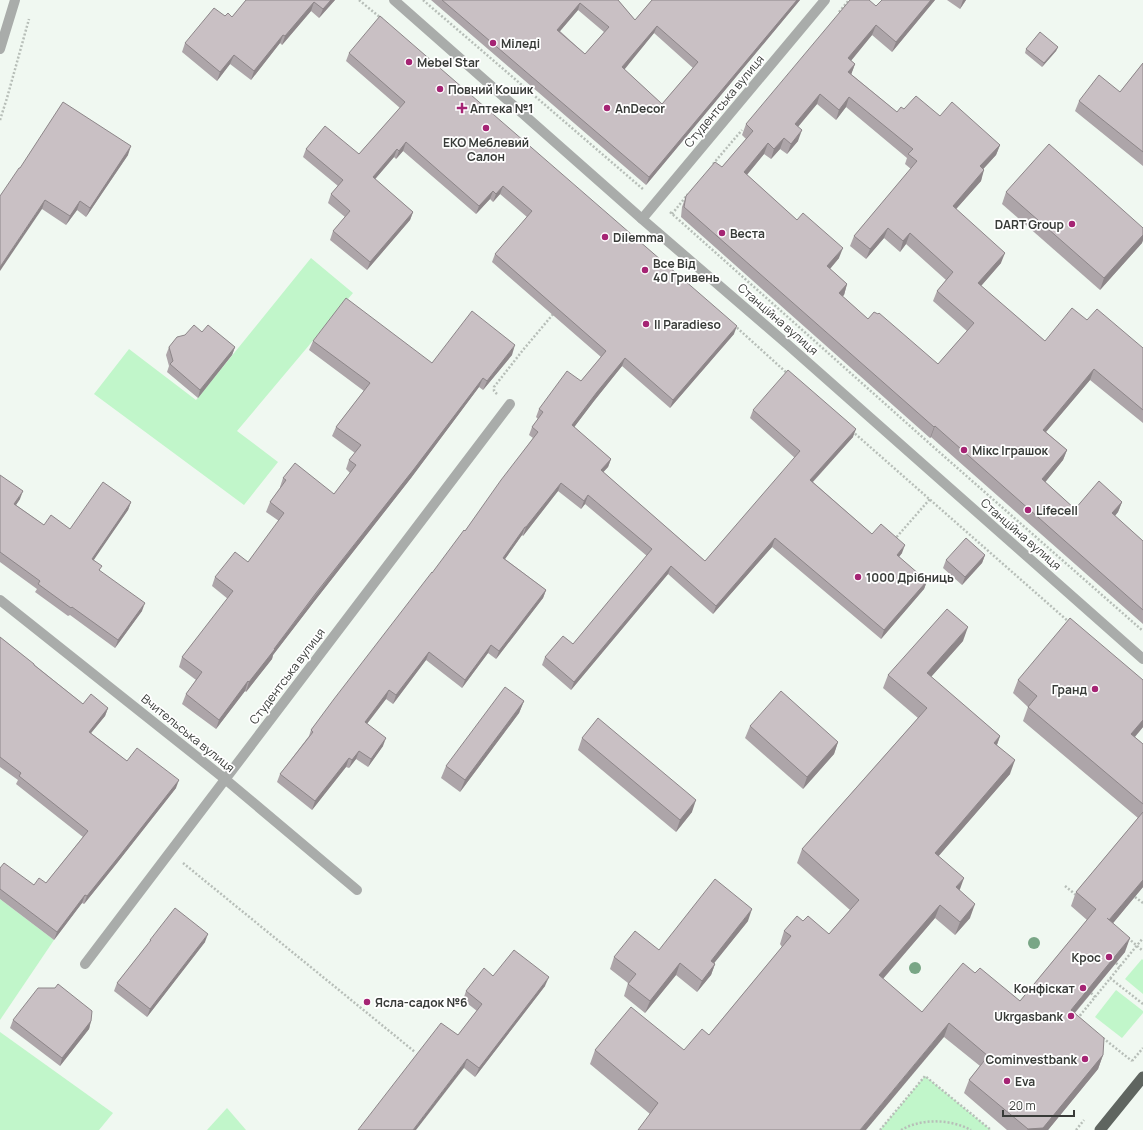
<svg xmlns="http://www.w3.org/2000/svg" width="1143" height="1130" font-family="Manrope,sans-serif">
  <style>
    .green { fill: #c1f6ca }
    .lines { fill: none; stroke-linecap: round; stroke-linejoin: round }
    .path { stroke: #b7beb8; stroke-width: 2.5; stroke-dasharray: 2 2; stroke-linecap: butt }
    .minor { stroke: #a9acaa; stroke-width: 10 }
    .trunk { stroke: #5f6560; stroke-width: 11 }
    .tree { fill: #79a686 }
    .wall { fill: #ada5a9; fill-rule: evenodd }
    .shaded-wall { fill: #8d8689 }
    .building { fill: #c9c0c4; stroke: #8d8689; fill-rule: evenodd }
    .poi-dot { fill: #a52474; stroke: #fff; stroke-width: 1.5 }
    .labels { text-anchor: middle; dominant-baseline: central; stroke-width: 3.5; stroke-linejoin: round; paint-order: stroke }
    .poi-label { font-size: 12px; font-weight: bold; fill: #383b38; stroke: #fff; text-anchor: start }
    .street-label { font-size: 12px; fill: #383b38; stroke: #fff }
  </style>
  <rect width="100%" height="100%" fill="#f0f8f1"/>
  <g class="green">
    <path d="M 311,258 L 353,293 L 237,431 L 278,462 L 244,505 L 94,394 L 129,349 L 196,400 Z"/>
    <path d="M 0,899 L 54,940 L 0,1020 Z"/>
    <path d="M 1142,959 L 1143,960 L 1143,994 L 1125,979 Z"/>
    <path d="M 1116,990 L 1143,1011 L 1143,1013 L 1122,1038 L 1095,1017 Z"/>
    <path d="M 0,1032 L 113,1113 L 99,1130 L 0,1130 Z"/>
    <path d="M 925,1076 L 991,1130 L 880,1130 Z"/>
    <path d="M 227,1108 L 246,1130 L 207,1130 Z"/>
  </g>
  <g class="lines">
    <g class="path">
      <path d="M 359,0 L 382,19"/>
      <path d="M 423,0 L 644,190"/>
      <path d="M 839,12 L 849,0"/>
      <path d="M 0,120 L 7,98 L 29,19"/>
      <path d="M 713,164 L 742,130"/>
      <path d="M 670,212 L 938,451 L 1143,631"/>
      <path d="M 672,214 L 688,194"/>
      <path d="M 734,325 L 788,374"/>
      <path d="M 497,394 L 494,391 L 494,387 L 523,350 L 554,313"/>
      <path d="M 852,431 L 1069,622"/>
      <path d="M 894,540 L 930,499"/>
      <path d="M 183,863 L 415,1052"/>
      <path d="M 1065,886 L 1076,895"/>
      <path d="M 1135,897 L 1143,903"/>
      <path d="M 1128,938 L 1143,951"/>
      <path d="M 1116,963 L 1120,967"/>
      <path d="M 1110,978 L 1143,1004"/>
      <path d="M 1091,993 L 1095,997"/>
      <path d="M 1079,1018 L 1078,1018 L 1143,938"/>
      <path d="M 1103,1038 L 1132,1061"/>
      <path d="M 1132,1061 L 1143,1048"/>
      <path d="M 880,1130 L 925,1076 L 991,1130"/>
      <path d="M 901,1130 C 922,1118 950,1119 971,1130"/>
      <path d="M 1076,1130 L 1084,1120"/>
    </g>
    <g class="minor">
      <path d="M 394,0 L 642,219 L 787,344 L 1143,659"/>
      <path d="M 0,49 L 15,0"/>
      <path d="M 642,219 L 825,0"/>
      <path d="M 0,600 L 225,779 L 357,890"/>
      <path d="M 85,964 L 510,404"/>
    </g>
    <path class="trunk" d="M 1100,1130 L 1143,1077"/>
  </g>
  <g class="tree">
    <circle cx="1034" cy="943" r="6"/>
    <circle cx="915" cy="968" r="6"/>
  </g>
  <g class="wall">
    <path d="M 246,0 L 335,0 L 319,18 L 311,11 L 282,45 L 280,43 L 251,80 L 230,64 L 217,81 L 182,52 L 185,43 L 225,16 L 232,17 Z"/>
    <path d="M 431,0 L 618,0 L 635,20 L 652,0 L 800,0 L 646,185 ZM 578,10 L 604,32 L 585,54 L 560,31 ZM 654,33 L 693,68 L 662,104 L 624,69 Z"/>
    <path d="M 882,0 L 935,0 L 892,52 L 872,35 L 851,61 L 855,64 L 851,74 L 897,112 L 904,109 L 940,116 L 1000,145 L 996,155 L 983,169 L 981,181 L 956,209 L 1001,263 L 981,286 L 1045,341 L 1087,320 L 1143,348 L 1143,423 L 1090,380 L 1046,432 L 1067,450 L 1063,460 L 1045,482 L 1075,509 L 1122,502 L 1118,512 L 1115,516 L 1143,541 L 1143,624 L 931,437 L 930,438 L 681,217 L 682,207 L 686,196 L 722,167 L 746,139 L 742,135 L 746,124 L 876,6 ZM 817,104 L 836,120 L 846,107 L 907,158 L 905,164 L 911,169 L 854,236 L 850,246 L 866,259 L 884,238 L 900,252 L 906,244 L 946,280 L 937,291 L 933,301 L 967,331 L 938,364 L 868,319 L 842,296 L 844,295 L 847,284 L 830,269 L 839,258 L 747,175 L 764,154 L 771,159 L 780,149 L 787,154 L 798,141 L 798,127 Z"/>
    <path d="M 947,0 L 966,0 L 960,9 Z"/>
    <path d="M 1058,47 L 1056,51 L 1042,67 L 1025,53 L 1026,49 Z"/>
    <path d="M 349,53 L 734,334 L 670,408 L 622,366 L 594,401 L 574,427 L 611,459 L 608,467 L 603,472 L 705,561 L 795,458 L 750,418 L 753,410 L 853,437 L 813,482 L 872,534 L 902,553 L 899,557 L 927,581 L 924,589 L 881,639 L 772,547 L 713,614 L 668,574 L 571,690 L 542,665 L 545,657 L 573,644 L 647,556 L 585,504 L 581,509 L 558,491 L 523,536 L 522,535 L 505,559 L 546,590 L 543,598 L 496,659 L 488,653 L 462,688 L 426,660 L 393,704 L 386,699 L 367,724 L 383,746 L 368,767 L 356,759 L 349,768 L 346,767 L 312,810 L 277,782 L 280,774 L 309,736 L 311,730 L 465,531 L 533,438 L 529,435 L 532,427 L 538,419 L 536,417 L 539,409 L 581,381 L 601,357 L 492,262 L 495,254 L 527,217 L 500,194 L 493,202 L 490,199 L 476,214 L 403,151 L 396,159 L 394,157 L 375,179 L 413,212 L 410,220 L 367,270 L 330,240 L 333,231 L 345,217 L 328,203 L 331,194 L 338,186 L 303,157 L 306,149 L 359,154 L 400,108 L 346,61 Z"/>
    <path d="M 1143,63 L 1143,166 L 1075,111 L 1079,101 L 1120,92 Z"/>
    <path d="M 128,155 L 86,217 L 77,210 L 66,225 L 42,209 L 20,168 Z"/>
    <path d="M 1006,192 L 1143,228 L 1143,240 L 1142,243 L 1100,290 L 1002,204 Z"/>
    <path d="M 202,332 L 235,347 L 232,355 L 198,398 L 167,372 L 169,366 L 166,355 L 169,347 Z"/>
    <path d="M 313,341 L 432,363 L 512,355 L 483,390 L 479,387 L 411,478 L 313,603 L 273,655 L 272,659 L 246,692 L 245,691 L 216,729 L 182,704 L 186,694 L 196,680 L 179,667 L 182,657 L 228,599 L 212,586 L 215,577 L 248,562 L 279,521 L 266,512 L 270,502 L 281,487 L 280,487 L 283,478 L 334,494 L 350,473 L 346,469 L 349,460 L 355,453 L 332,436 L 336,427 L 364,391 L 309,350 Z"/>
    <path d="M 0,475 L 20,499 L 16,505 L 44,525 L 70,529 L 131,502 L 128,510 L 93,560 L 100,571 L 142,611 L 115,648 L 70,615 L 68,616 L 35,592 L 37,589 L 0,562 Z"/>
    <path d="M 985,555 L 982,563 L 962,585 L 943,568 L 946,560 Z"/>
    <path d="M 0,637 L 83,704 L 108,708 L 105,716 L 91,733 L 127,761 L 176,788 L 117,863 L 84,904 L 82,903 L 54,940 L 0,899 L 0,868 L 34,885 L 46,883 L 83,837 L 16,784 L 18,780 L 0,767 Z"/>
    <path d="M 963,641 L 931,677 L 1000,736 L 997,745 L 1010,774 L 938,856 L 959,890 L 970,918 L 955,935 L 935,918 L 883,979 L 922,1012 L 975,973 L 1020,1001 L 1087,920 L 1071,906 L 1076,892 L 1138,818 L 1023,721 L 1028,707 L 1013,693 L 1018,680 L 1143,680 L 1143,727 L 1135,737 L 1143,744 L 1143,887 L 1113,923 L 1125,952 L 1075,1013 L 1103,1055 L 1098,1069 L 1048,1130 L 1007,1130 L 964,1093 L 969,1080 L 980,1066 L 944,1037 L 650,1114 L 590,1064 L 595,1050 L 684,1050 L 709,1035 L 782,947 L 780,944 L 784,931 L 803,921 L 829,934 L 850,910 L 797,863 L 802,849 L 918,718 L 883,688 L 888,675 Z"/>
    <path d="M 524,701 L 519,713 L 460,792 L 441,778 L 446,766 Z"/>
    <path d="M 750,726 L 838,742 L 834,754 L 803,789 L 745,738 Z"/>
    <path d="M 582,738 L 692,812 L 676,832 L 578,750 Z"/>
    <path d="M 748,921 L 714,963 L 715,964 L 711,975 L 697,992 L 676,975 L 645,1013 L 624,996 L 628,983 L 610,969 L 614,957 L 659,950 Z"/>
    <path d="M 150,940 L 205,942 L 147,1017 L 114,991 L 117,983 L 149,943 Z"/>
    <path d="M 493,976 L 545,986 L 475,1077 L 464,1068 L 458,1035 L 477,1011 L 463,1000 L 466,991 Z"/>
    <path d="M 13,1020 L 91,1021 L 89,1029 L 60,1066 L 10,1028 Z"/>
  </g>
  <g class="shaded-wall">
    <path d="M 331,0 L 335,0 L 319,18 L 323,9 Z"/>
    <path d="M 797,0 L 800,0 L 646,185 L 649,177 Z"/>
    <path d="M 931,0 L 935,0 L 892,52 L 896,42 Z"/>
    <path d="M 963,0 L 966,0 L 960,9 Z"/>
    <path d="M 314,2 L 311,11 L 282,45 L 285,36 Z"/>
    <path d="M 580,3 L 578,10 L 555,37 L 557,30 Z"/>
    <path d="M 876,25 L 872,35 L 844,69 L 848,58 Z"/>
    <path d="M 657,26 L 654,33 L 620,75 L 622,67 Z"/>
    <path d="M 283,35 L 280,43 L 251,80 L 254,71 Z"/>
    <path d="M 1058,47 L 1056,51 L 1042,67 L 1044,63 Z"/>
    <path d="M 234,55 L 230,64 L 217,81 L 220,72 Z"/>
    <path d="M 855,64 L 851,75 L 848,72 Z"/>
    <path d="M 820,94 L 817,104 L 791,135 L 795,124 Z"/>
    <path d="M 849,97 L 846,107 L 836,120 L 839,110 Z"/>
    <path d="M 802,130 L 798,141 L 787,154 L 791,144 Z"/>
    <path d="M 784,138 L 780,149 L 771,159 L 774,149 Z"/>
    <path d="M 406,142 L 403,151 L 396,159 L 399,151 Z"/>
    <path d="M 768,143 L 764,154 L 740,183 L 744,172 Z"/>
    <path d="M 1000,145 L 996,155 L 976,177 L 980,166 Z"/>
    <path d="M 131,146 L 128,155 L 86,217 L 90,208 Z"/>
    <path d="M 397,149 L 394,157 L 370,185 L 373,177 Z"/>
    <path d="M 984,170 L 981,181 L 949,217 L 953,206 Z"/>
    <path d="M 503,186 L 500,194 L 493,202 L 496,194 Z"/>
    <path d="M 493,191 L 490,199 L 476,214 L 479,206 Z"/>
    <path d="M 45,200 L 42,209 L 0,271 L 0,267 Z"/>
    <path d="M 80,201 L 77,210 L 66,225 L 70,216 Z"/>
    <path d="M 413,212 L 410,220 L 367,270 L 370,262 Z"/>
    <path d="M 888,228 L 884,238 L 866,259 L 870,249 Z"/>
    <path d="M 910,233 L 906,244 L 900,252 L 903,241 Z"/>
    <path d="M 1143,235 L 1143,240 L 1142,243 L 1100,290 L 1104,278 Z"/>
    <path d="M 843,248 L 839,258 L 823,277 L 827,266 Z"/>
    <path d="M 1005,253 L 1001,263 L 974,294 L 978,283 Z"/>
    <path d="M 847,284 L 844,295 L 835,304 L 839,293 Z"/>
    <path d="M 737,326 L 734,334 L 670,408 L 673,400 Z"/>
    <path d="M 515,345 L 512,355 L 483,390 L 487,381 Z"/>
    <path d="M 235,347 L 232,355 L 198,398 L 200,390 Z"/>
    <path d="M 625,358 L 622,366 L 594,401 L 569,434 L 572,425 L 597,392 Z"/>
    <path d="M 1094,369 L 1090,380 L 1039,440 L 1043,430 Z"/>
    <path d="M 483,378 L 479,387 L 411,478 L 313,603 L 273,655 L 272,659 L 246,692 L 249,682 L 274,649 Z"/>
    <path d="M 935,426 L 931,437 L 930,438 L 934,427 Z"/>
    <path d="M 856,429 L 853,437 L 807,488 L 810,480 Z"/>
    <path d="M 1067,450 L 1063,460 L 1039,490 L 1042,479 Z"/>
    <path d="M 611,459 L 608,467 L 598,478 L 601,470 Z"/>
    <path d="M 561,483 L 558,491 L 523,536 L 526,527 Z"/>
    <path d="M 23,491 L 20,499 L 11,512 L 14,504 Z"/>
    <path d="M 588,495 L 585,504 L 581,509 L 584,501 Z"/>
    <path d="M 131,502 L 128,510 L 89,567 L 92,559 Z"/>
    <path d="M 1122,502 L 1118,512 L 1108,524 L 1112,513 Z"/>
    <path d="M 525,527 L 522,535 L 500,566 L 503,558 Z"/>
    <path d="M 775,538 L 772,547 L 713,614 L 716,606 Z"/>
    <path d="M 905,545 L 902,553 L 894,563 L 897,555 Z"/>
    <path d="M 985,555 L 982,563 L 962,585 L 965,577 Z"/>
    <path d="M 671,566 L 668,574 L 571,690 L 574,682 Z"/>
    <path d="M 927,581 L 924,589 L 881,639 L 884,630 Z"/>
    <path d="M 546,590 L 543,598 L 496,659 L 499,651 Z"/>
    <path d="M 145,603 L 142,611 L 115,648 L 118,640 Z"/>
    <path d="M 968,627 L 963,641 L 922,687 L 927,673 Z"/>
    <path d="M 491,645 L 488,653 L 462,688 L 465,680 Z"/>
    <path d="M 429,652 L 426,660 L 393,704 L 396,695 Z"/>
    <path d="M 248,681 L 245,691 L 216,729 L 219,720 Z"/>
    <path d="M 389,690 L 386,699 L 362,730 L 365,722 Z"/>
    <path d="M 524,701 L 519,713 L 460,792 L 465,780 Z"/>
    <path d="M 108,708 L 105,716 L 86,739 L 89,732 Z"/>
    <path d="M 1143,720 L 1143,727 L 1126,747 L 1131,734 Z"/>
    <path d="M 1000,736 L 995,750 L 994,743 Z"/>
    <path d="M 386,738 L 383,746 L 368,767 L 371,759 Z"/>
    <path d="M 838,742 L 834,754 L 803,789 L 807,777 Z"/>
    <path d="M 359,751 L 356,759 L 349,768 L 352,760 Z"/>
    <path d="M 349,758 L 346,767 L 312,810 L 315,801 Z"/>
    <path d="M 1015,760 L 1010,774 L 930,866 L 935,853 Z"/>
    <path d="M 179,780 L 176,788 L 117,863 L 84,904 L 87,896 Z"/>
    <path d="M 696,800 L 692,812 L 676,832 L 680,820 Z"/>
    <path d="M 964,878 L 959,892 L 956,887 Z"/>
    <path d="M 1143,880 L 1143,887 L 1104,934 L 1109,920 Z"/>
    <path d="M 85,895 L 82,903 L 54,940 L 57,932 Z"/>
    <path d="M 975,904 L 970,918 L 955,935 L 960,922 Z"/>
    <path d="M 940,905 L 935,918 L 874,989 L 879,975 Z"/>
    <path d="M 752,909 L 748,921 L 707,972 L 711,961 Z"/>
    <path d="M 208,934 L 205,942 L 147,1017 L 150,1009 Z"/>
    <path d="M 1130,938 L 1125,952 L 1066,1023 L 1071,1010 Z"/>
    <path d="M 680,963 L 676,975 L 645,1013 L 650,1001 Z"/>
    <path d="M 715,964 L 711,975 L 697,992 L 702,981 Z"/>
    <path d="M 549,977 L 545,986 L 475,1077 L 479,1068 Z"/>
    <path d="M 91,1021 L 89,1029 L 60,1066 L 62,1058 Z"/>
    <path d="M 949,1023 L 944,1037 L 866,1130 L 860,1130 Z"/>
    <path d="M 1103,1055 L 1098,1069 L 1048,1130 L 1027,1130 Z"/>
    <path d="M 467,1059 L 464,1068 L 416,1130 L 413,1130 Z"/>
  </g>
  <g class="building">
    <path d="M 246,0 L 331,0 L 323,9 L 314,2 L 285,36 L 283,35 L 254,71 L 234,55 L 220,72 L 185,43 L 214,8 L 225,16 L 228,13 L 232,17 Z"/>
    <path d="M 442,0 L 618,0 L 635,20 L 652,0 L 797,0 L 649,177 ZM 580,3 L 609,27 L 585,54 L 557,30 ZM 657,26 L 698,62 L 662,104 L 622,67 Z"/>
    <path d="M 850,0 L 869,0 L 876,6 L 882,0 L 931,0 L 896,42 L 876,25 L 848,58 L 855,64 L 848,72 L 897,112 L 901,107 L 904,109 L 916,96 L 940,116 L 952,102 L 1000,145 L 980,166 L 984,170 L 953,206 L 1005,253 L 978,283 L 1045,341 L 1072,308 L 1087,320 L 1097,309 L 1143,348 L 1143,410 L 1094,369 L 1043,430 L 1067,450 L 1042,479 L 1075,509 L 1099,481 L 1122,502 L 1112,513 L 1143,541 L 1143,610 L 935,426 L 934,427 L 684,207 L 686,196 L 715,162 L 722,167 L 753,131 L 746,124 ZM 820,94 L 839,110 L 849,97 L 913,149 L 908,154 L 917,161 L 854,236 L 870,249 L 888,228 L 903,241 L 910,233 L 953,272 L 937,291 L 974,323 L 938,364 L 879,313 L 878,314 L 874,312 L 868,319 L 839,293 L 847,284 L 827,266 L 843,248 L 803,213 L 797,220 L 744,172 L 768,143 L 774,149 L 784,138 L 791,144 L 802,130 L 795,124 Z"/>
    <path d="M 380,16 L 737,326 L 673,400 L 625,358 L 597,392 L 572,425 L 611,459 L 601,470 L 705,561 L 800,451 L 753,410 L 788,370 L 856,429 L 810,480 L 872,534 L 881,524 L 905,545 L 897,555 L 927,581 L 884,630 L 775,538 L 716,606 L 671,566 L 574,682 L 545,657 L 563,636 L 573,644 L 652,549 L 588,495 L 584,501 L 561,483 L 526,527 L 525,527 L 503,558 L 546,590 L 499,651 L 491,645 L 465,680 L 429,652 L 396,695 L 389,690 L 365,722 L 386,738 L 371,759 L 359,751 L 352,760 L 349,758 L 315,801 L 280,774 L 313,732 L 311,730 L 334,699 L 432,572 L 432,573 L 464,530 L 465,531 L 501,480 L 538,432 L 532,427 L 543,412 L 539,409 L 567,371 L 581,381 L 606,351 L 495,254 L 532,211 L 503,186 L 496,194 L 493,191 L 479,206 L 406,142 L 399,151 L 397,149 L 373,177 L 413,212 L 370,262 L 333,231 L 350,211 L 331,194 L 343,180 L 306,149 L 325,126 L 359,154 L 405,102 L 349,53 Z"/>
    <path d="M 1040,32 L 1058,47 L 1044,63 L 1026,49 Z"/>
    <path d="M 1143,63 L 1143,152 L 1079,101 L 1099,75 L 1120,92 Z"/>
    <path d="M 63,102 L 131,146 L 90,208 L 80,201 L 70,216 L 45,200 L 0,267 L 0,196 L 19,168 L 20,168 Z"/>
    <path d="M 1049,144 L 1143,228 L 1143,235 L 1104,278 L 1006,192 Z"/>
    <path d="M 346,298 L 432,363 L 472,311 L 515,345 L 487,381 L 483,378 L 414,469 L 316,593 L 274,649 L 275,649 L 249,682 L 248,681 L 219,720 L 186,694 L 202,672 L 182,657 L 233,591 L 215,577 L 235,552 L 248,562 L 284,513 L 270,502 L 286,480 L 283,478 L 295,463 L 334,494 L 356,465 L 349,460 L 361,445 L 336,427 L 370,383 L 313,341 Z"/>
    <path d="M 194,325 L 202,332 L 208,325 L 235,347 L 200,390 L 170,364 L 173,361 L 169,347 L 177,337 L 185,335 Z"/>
    <path d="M 0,475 L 23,491 L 14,504 L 44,525 L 51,515 L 70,529 L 103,482 L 131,502 L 92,559 L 102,566 L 99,570 L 145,603 L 118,640 L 72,607 L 71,608 L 38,584 L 40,581 L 0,552 Z"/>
    <path d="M 966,538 L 985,555 L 965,577 L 946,560 Z"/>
    <path d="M 947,609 L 968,627 L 927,673 L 1000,736 L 994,743 L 1015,760 L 935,853 L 964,878 L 956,887 L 975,904 L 960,922 L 940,905 L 879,975 L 922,1012 L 963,963 L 975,973 L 980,968 L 1020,1001 L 1096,909 L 1076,892 L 1143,812 L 1143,880 L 1109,920 L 1107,918 L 1130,938 L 1071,1010 L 1104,1038 L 1103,1055 L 1043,1128 L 1028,1129 L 969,1080 L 988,1056 L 949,1023 L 860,1130 L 638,1130 L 658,1103 L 595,1050 L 631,1007 L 684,1050 L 702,1029 L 709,1035 L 791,936 L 784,931 L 797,916 L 803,921 L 808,916 L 829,934 L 859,900 L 802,849 L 927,708 L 888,675 Z"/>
    <path d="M 1070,618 L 1143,680 L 1143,720 L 1131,734 L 1143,744 L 1143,804 L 1028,707 L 1037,696 L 1018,680 Z"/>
    <path d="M 0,637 L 34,664 L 34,665 L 83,704 L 91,694 L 108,708 L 89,732 L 127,761 L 137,748 L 179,780 L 120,855 L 87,896 L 85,895 L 57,932 L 0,889 L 0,868 L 4,863 L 34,885 L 39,878 L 46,883 L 88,831 L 19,776 L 21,773 L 0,757 Z"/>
    <path d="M 505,687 L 524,701 L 465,780 L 446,766 Z"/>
    <path d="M 781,691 L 838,742 L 807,777 L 750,726 Z"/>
    <path d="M 598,718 L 696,800 L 680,820 L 582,738 Z"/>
    <path d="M 715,879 L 752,909 L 711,961 L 715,964 L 702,981 L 680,963 L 650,1001 L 628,984 L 636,974 L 614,957 L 635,931 L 659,950 Z"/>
    <path d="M 175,908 L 208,934 L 150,1009 L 117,983 L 151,940 L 150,940 Z"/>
    <path d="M 514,950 L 549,977 L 479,1068 L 467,1059 L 413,1130 L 358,1130 L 441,1023 L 458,1035 L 482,1004 L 466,991 L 484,968 L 493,976 Z"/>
    <path d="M 58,984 L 92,1011 L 91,1021 L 62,1058 L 13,1020 L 38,988 L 55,988 Z"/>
  </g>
  <g class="poi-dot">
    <circle cx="493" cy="43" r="4"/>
    <circle cx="409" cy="62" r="4"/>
    <circle cx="440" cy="89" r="4"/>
    <path d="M460 102h4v4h4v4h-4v4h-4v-4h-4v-4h4z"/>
    <circle cx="607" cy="108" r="4"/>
    <circle cx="486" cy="128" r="4"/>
    <circle cx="1072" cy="224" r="4"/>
    <circle cx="722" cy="233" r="4"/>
    <circle cx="605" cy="237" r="4"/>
    <circle cx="645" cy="270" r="4"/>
    <circle cx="646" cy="324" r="4"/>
    <circle cx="964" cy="450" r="4"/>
    <circle cx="1028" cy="510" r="4"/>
    <circle cx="858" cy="577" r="4"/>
    <circle cx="1095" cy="689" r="4"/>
    <circle cx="1109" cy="957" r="4"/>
    <circle cx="1083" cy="988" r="4"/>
    <circle cx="367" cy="1002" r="4"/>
    <circle cx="1071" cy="1016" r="4"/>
    <circle cx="1085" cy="1059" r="4"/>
    <circle cx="1007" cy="1081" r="4"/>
  </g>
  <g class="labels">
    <g class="poi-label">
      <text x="501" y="43">Міледі</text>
      <text x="417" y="62">Mebel Star</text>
      <text x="448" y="89">Повний Кошик</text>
      <text x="470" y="108">Аптека №1</text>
      <text x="615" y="108">AnDecor</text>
      <text x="486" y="142" text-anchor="middle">ЕКО Меблевий<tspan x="486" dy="14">Салон</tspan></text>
      <text x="1064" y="224" text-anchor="end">DART Group</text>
      <text x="730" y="233">Веста</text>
      <text x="613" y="237">Dilemma</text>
      <text x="653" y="263">Все Від<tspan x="653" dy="14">40 Гривень</tspan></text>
      <text x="654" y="324">Il Paradieso</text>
      <text x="972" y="450">Мікс Іграшок</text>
      <text x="1036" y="510">Lifecell</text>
      <text x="866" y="577">1000 Дрібниць</text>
      <text x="1087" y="689" text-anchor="end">Гранд</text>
      <text x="1101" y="957" text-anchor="end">Крос</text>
      <text x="1075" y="988" text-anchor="end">Конфіскат</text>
      <text x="375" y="1002">Ясла-садок №6</text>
      <text x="1063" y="1016" text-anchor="end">Ukrgasbank</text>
      <text x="1077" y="1059" text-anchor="end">Cominvestbank</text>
      <text x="1015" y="1081">Eva</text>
    </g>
    <g class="street-label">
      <text transform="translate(724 101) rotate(-50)">Студентська вулиця</text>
      <text transform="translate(778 319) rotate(41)">Станційна вулиця</text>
      <text transform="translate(1021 534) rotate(41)">Станційна вулиця</text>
      <text transform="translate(287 676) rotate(-53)">Студентська вулиця</text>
      <text transform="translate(188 733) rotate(39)">Вчительська вулиця</text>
    </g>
  </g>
  <path d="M1003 1110v6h71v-6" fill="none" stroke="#383b38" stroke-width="2"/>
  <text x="1009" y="1110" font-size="12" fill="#383b38" stroke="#ffffff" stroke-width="3" paint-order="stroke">20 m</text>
</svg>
